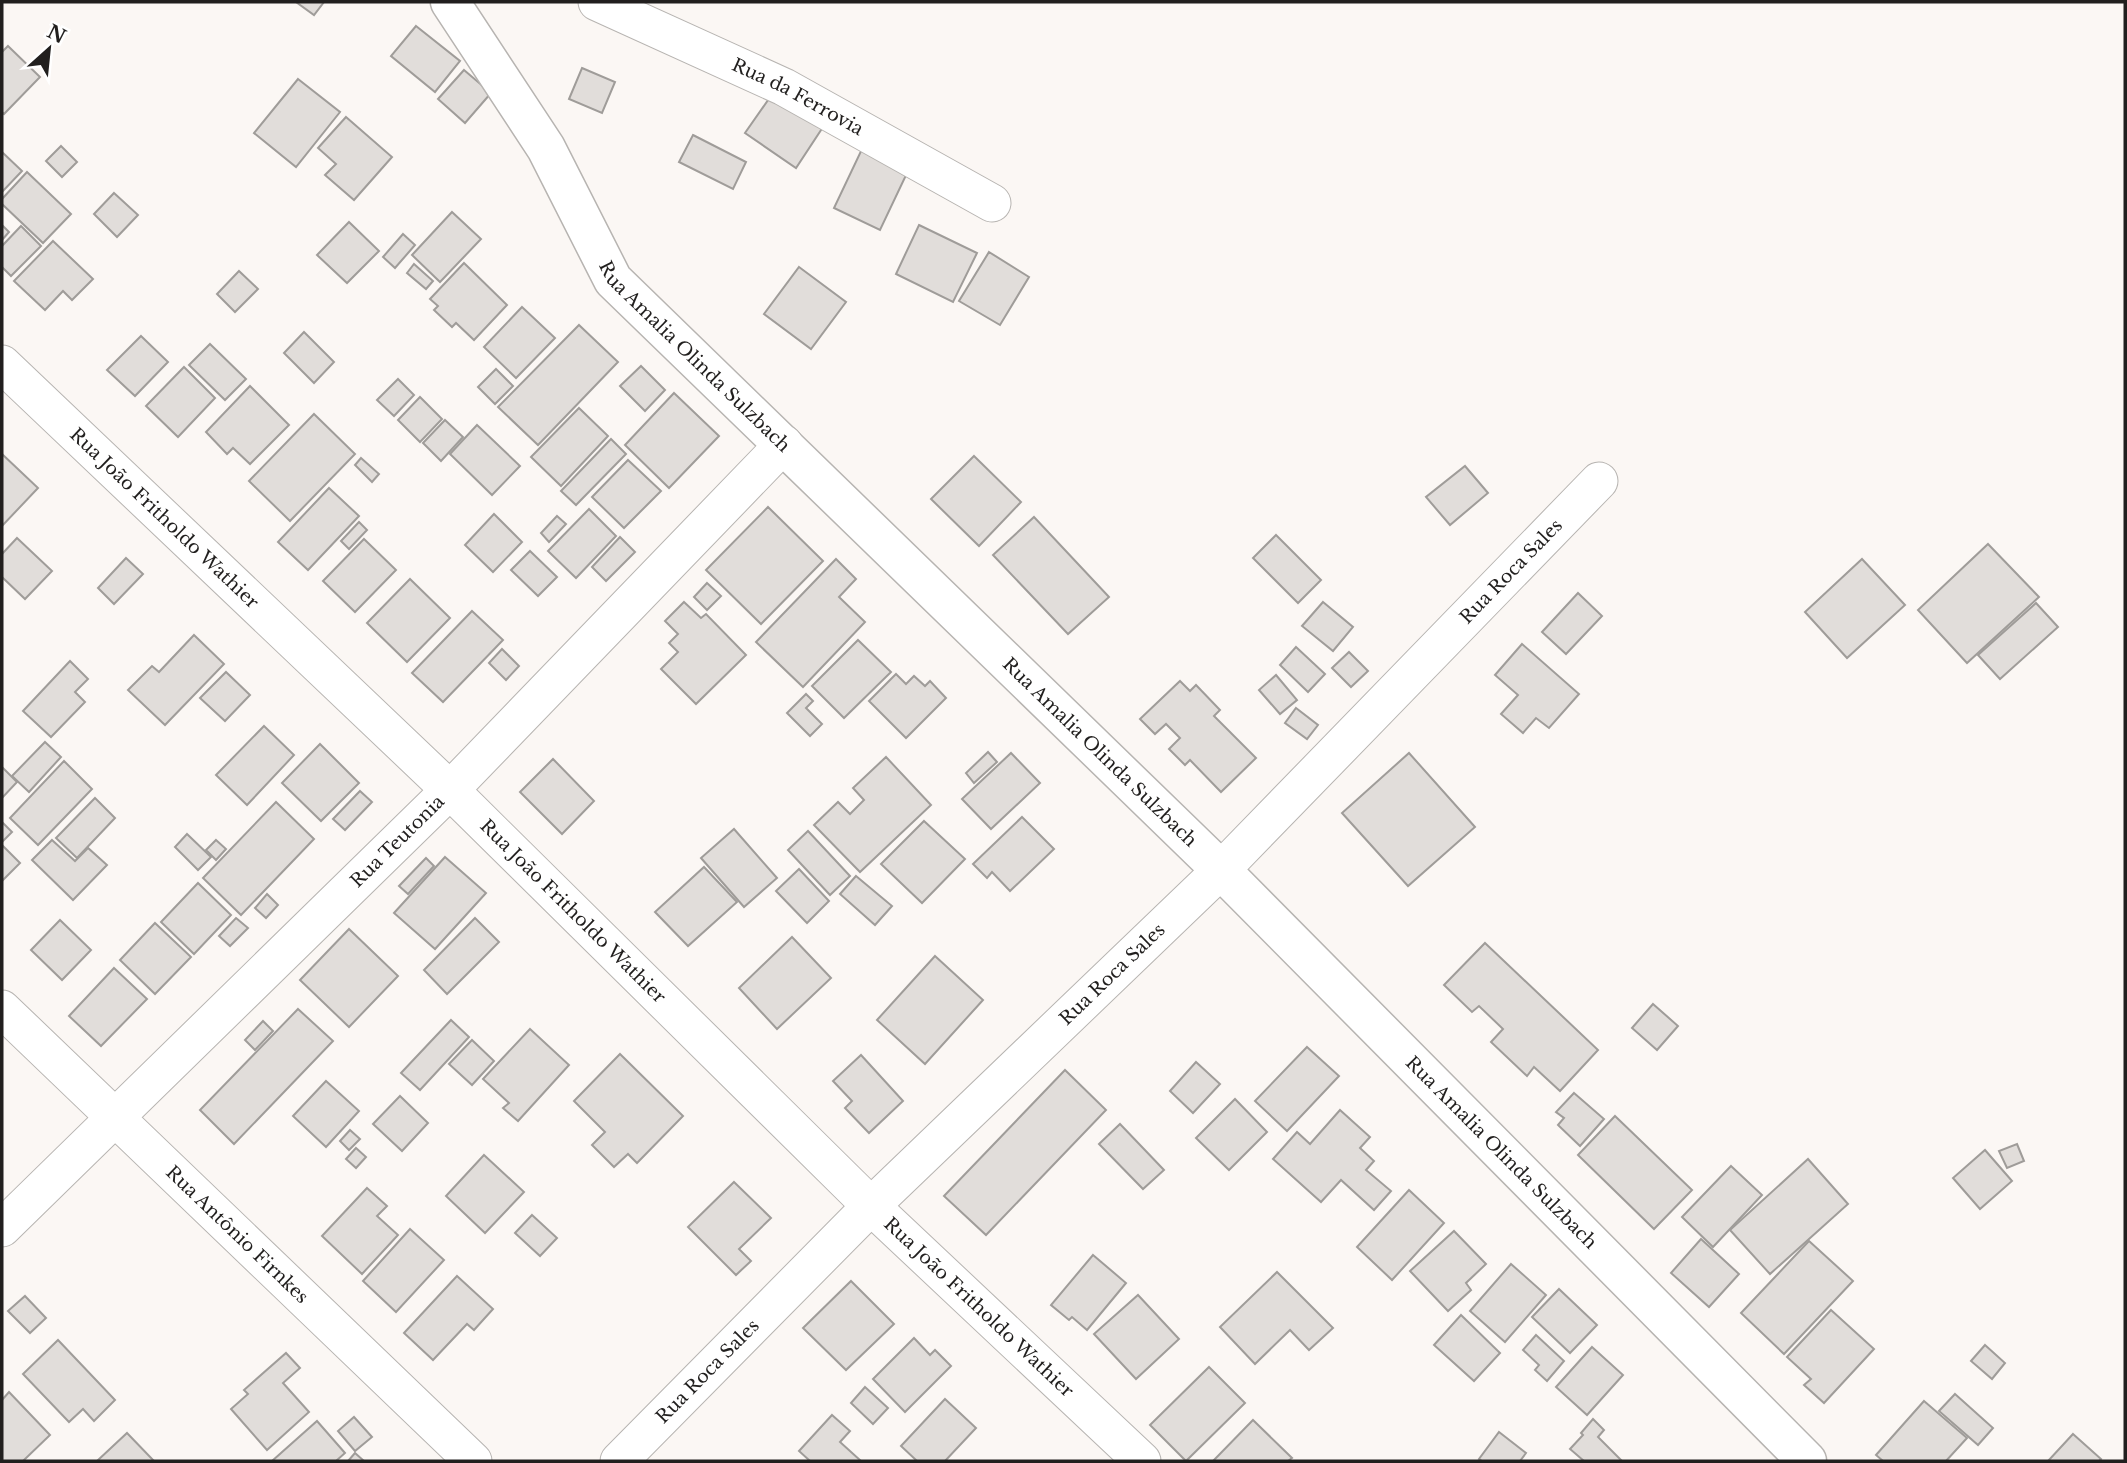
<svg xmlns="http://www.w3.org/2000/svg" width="2127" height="1463" font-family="'Libre Baskerville',serif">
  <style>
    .building { fill: #e1ddda; stroke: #9f9c99; stroke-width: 2 }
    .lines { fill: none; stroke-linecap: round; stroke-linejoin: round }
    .minor-casing { stroke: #b7b4b1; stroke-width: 39 }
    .tertiary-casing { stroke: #b7b4b1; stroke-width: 41 }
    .minor { stroke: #fff; stroke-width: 37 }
    .tertiary { stroke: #fff; stroke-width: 38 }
    .labels { text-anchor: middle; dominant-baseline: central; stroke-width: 5; stroke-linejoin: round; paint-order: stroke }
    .street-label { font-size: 18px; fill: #211f1e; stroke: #fff }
  </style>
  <rect width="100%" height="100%" fill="#fbf7f4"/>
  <g class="building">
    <path d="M 296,2 L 324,2 L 314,15 Z"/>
    <path d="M 416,26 L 460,61 L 435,92 L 391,56 Z"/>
    <path d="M 8,46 L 40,77 L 4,114 L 2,112 L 2,52 Z"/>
    <path d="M 582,68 L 615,82 L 602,113 L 569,99 Z"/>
    <path d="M 464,70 L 491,93 L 465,123 L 438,99 Z"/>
    <path d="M 298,79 L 340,112 L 296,167 L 254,133 Z"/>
    <path d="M 773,93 L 823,127 L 796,168 L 745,133 Z"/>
    <path d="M 346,117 L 392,157 L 354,200 L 325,175 L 336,164 L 318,148 Z"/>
    <path d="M 693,135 L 746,162 L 733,189 L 679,162 Z"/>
    <path d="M 61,146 L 77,162 L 62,177 L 46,161 Z"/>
    <path d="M 862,149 L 908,171 L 880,230 L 834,208 Z"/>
    <path d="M 2,152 L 22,171 L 2,192 Z"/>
    <path d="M 27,172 L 71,214 L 43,243 L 2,204 L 2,199 Z"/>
    <path d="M 114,193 L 138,215 L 117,237 L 94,214 Z"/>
    <path d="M 452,212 L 481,239 L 440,282 L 412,255 Z"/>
    <path d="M 349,222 L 379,251 L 347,283 L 317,255 Z"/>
    <path d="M 2,225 L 9,232 L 2,240 Z"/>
    <path d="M 919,225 L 977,253 L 953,302 L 896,274 Z"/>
    <path d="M 21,226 L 41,246 L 11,276 L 2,267 L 2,246 Z"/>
    <path d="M 403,234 L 415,245 L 395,268 L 383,257 Z"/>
    <path d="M 53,241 L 93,279 L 72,300 L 63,291 L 45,310 L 14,281 Z"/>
    <path d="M 989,252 L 1029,277 L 1000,325 L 959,301 Z"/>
    <path d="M 464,263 L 507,305 L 474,340 L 456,323 L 452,327 L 434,310 L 438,306 L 430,299 Z"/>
    <path d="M 414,264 L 433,281 L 426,289 L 407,273 Z"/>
    <path d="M 799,267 L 846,302 L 811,349 L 764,314 Z"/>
    <path d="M 239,271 L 258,289 L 235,312 L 217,294 Z"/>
    <path d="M 522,307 L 555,338 L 516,378 L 484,347 Z"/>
    <path d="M 579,325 L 618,362 L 538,445 L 498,407 Z"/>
    <path d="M 304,332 L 334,362 L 314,383 L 284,353 Z"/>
    <path d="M 141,336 L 168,362 L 135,396 L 107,370 Z"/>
    <path d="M 210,344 L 246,379 L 225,400 L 189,365 Z"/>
    <path d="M 641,366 L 665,390 L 645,411 L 620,386 Z"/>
    <path d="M 184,367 L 215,398 L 178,437 L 146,406 Z"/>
    <path d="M 496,369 L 513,386 L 495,404 L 478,387 Z"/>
    <path d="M 398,379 L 414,395 L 394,416 L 377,400 Z"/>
    <path d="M 250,386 L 289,425 L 250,464 L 233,448 L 227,454 L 206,432 Z"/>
    <path d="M 674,393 L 719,436 L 669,488 L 625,445 Z"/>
    <path d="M 420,397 L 442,419 L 420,442 L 398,420 Z"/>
    <path d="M 579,408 L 608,436 L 561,486 L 531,457 Z"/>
    <path d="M 314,414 L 355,454 L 290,521 L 249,481 Z"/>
    <path d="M 445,420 L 463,437 L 441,461 L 423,443 Z"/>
    <path d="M 477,425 L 520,466 L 492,495 L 450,454 Z"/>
    <path d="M 611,439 L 626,454 L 576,505 L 561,491 Z"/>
    <path d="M 2,454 L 38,488 L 2,526 Z"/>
    <path d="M 974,456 L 1021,502 L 979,546 L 931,499 Z"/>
    <path d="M 361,458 L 379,474 L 372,482 L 355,465 Z"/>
    <path d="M 628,460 L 661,491 L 624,528 L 592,497 Z"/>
    <path d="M 1465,466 L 1488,493 L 1450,525 L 1426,497 Z"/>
    <path d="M 329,488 L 359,516 L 308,570 L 278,542 Z"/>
    <path d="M 768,507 L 823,561 L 761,624 L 706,570 Z"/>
    <path d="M 589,509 L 616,536 L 576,578 L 548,551 Z"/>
    <path d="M 494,514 L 522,542 L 493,572 L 465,545 Z"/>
    <path d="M 557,516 L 566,524 L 549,542 L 541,533 Z"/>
    <path d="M 1034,517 L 1109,597 L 1068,634 L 993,555 Z"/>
    <path d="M 359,522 L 367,530 L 349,549 L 341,541 Z"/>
    <path d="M 1276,535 L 1321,580 L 1298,603 L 1253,558 Z"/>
    <path d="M 620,537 L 635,552 L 606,581 L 592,567 Z"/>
    <path d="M 17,538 L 52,571 L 25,599 L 2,577 L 2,554 Z"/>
    <path d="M 364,539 L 396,570 L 355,612 L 323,581 Z"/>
    <path d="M 1988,544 L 2039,597 L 1967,663 L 1918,610 Z"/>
    <path d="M 530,551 L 557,577 L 538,596 L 511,570 Z"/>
    <path d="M 126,558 L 143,574 L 114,604 L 98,588 Z"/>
    <path d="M 836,559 L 856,579 L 839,597 L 865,622 L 803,687 L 756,642 Z"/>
    <path d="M 1862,559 L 1905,605 L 1847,658 L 1805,612 Z"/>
    <path d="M 410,579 L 450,618 L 407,662 L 367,623 Z"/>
    <path d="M 707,583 L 721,596 L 707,610 L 694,597 Z"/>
    <path d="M 1578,593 L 1602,616 L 1566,654 L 1542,632 Z"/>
    <path d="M 684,602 L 701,618 L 706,614 L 746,655 L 696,704 L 661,669 L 678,652 L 669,643 L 678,634 L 665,621 Z"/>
    <path d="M 1323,602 L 1353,627 L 1333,651 L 1302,626 Z"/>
    <path d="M 2036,603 L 2058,627 L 2000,679 L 1978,655 Z"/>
    <path d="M 472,611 L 503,640 L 443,702 L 412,673 Z"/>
    <path d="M 194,635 L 224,664 L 165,725 L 128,690 L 152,666 L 159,672 Z"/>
    <path d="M 858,640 L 891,672 L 844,718 L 812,686 Z"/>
    <path d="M 1522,644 L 1579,694 L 1549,728 L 1536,718 L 1523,733 L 1501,714 L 1518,695 L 1495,675 Z"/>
    <path d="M 1296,647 L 1325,674 L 1308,692 L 1280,665 Z"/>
    <path d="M 502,649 L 519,666 L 506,680 L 489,663 Z"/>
    <path d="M 1349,652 L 1368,671 L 1351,687 L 1332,668 Z"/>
    <path d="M 70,661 L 88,679 L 75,692 L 85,702 L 51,737 L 23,711 Z"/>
    <path d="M 226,672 L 250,695 L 225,721 L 200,698 Z"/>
    <path d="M 896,674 L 906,684 L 914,676 L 925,686 L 930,681 L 946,698 L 906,738 L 869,701 Z"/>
    <path d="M 1276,675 L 1297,700 L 1280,714 L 1259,690 Z"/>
    <path d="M 1180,681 L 1190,691 L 1196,685 L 1220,710 L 1214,716 L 1256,758 L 1221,792 L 1190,760 L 1185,765 L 1169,749 L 1180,738 L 1166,724 L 1155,734 L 1140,719 Z"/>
    <path d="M 806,694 L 813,701 L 806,708 L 822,724 L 810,736 L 787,713 Z"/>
    <path d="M 1296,708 L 1318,725 L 1307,739 L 1285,723 Z"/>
    <path d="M 264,726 L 294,755 L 247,805 L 216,775 Z"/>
    <path d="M 45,742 L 61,757 L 29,792 L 12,776 Z"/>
    <path d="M 320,744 L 359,783 L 321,821 L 282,783 Z"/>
    <path d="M 988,752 L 997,762 L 974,783 L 966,773 Z"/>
    <path d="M 1011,753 L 1040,783 L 991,829 L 962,799 Z"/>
    <path d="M 1409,753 L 1475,827 L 1408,886 L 1342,813 Z"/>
    <path d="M 886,757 L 931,805 L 860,872 L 814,825 L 838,802 L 850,814 L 864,800 L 853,788 Z"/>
    <path d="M 553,759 L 594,801 L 562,834 L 520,792 Z"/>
    <path d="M 64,761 L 92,789 L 38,845 L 10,818 Z"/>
    <path d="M 2,767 L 17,782 L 2,798 Z"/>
    <path d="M 360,791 L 372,802 L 345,830 L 333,819 Z"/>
    <path d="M 95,798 L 115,818 L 77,858 L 56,838 Z"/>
    <path d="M 276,802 L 314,839 L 241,915 L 203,878 Z"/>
    <path d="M 1022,817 L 1054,849 L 1010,891 L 992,872 L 987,878 L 973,864 Z"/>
    <path d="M 924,821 L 965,859 L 922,903 L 881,864 Z"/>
    <path d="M 2,822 L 12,832 L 2,842 Z"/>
    <path d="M 734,829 L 777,878 L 744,907 L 701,858 Z"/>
    <path d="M 808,831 L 850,876 L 830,895 L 788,850 Z"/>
    <path d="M 187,834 L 211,857 L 198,870 L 175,847 Z"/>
    <path d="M 52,840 L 75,861 L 88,848 L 107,865 L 73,900 L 32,860 Z"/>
    <path d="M 216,840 L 226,849 L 216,860 L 206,850 Z"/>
    <path d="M 2,845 L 20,863 L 2,881 Z"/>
    <path d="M 445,857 L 486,893 L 435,949 L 394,913 Z"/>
    <path d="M 426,858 L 434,866 L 408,894 L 399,886 Z"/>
    <path d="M 704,867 L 737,902 L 688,946 L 655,912 Z"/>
    <path d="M 799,869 L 829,901 L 807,923 L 776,891 Z"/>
    <path d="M 856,876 L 892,906 L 875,925 L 840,894 Z"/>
    <path d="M 198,883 L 231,915 L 194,954 L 161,922 Z"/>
    <path d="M 267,894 L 278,905 L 266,918 L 255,908 Z"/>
    <path d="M 236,918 L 248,928 L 230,946 L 219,936 Z"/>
    <path d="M 475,918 L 499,942 L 447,994 L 424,970 Z"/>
    <path d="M 60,920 L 91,950 L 62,980 L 31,950 Z"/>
    <path d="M 155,923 L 191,957 L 155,994 L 120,960 Z"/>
    <path d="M 349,929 L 398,976 L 349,1027 L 300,980 Z"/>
    <path d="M 792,937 L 831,978 L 777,1029 L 739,988 Z"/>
    <path d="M 1485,943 L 1598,1050 L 1560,1091 L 1534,1067 L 1527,1076 L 1491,1042 L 1503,1029 L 1479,1006 L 1472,1012 L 1444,985 Z"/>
    <path d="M 935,956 L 983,1000 L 925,1064 L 877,1020 Z"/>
    <path d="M 114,968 L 147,999 L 101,1046 L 69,1016 Z"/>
    <path d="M 1653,1004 L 1678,1026 L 1657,1050 L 1632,1028 Z"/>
    <path d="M 298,1009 L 333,1041 L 234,1144 L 200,1110 Z"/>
    <path d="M 451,1020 L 469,1037 L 420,1090 L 401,1073 Z"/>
    <path d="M 263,1021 L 273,1031 L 255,1050 L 245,1040 Z"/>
    <path d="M 530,1029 L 569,1065 L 518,1121 L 503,1108 L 509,1103 L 483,1079 Z"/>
    <path d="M 472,1040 L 494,1061 L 472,1085 L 449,1064 Z"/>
    <path d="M 1307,1047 L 1339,1076 L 1287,1131 L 1255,1101 Z"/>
    <path d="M 620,1054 L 683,1116 L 637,1163 L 628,1154 L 614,1167 L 592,1145 L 605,1132 L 574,1101 Z"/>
    <path d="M 861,1055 L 903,1101 L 869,1133 L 845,1108 L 852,1101 L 833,1081 Z"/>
    <path d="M 1196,1062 L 1220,1084 L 1193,1113 L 1170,1091 Z"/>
    <path d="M 1065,1070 L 1106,1110 L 986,1235 L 944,1196 Z"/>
    <path d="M 326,1081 L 359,1111 L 326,1147 L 293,1116 Z"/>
    <path d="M 1574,1093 L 1604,1119 L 1580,1146 L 1558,1125 L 1564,1118 L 1556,1112 Z"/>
    <path d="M 400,1096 L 428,1123 L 402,1151 L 373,1124 Z"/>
    <path d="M 1235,1099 L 1267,1132 L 1229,1170 L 1196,1138 Z"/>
    <path d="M 1340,1110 L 1370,1137 L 1360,1148 L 1374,1161 L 1366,1170 L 1391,1191 L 1374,1210 L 1341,1180 L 1321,1202 L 1273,1159 L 1297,1132 L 1310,1144 Z"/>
    <path d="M 1615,1116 L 1692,1190 L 1654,1229 L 1578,1155 Z"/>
    <path d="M 1120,1124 L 1164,1170 L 1143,1189 L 1099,1144 Z"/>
    <path d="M 350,1130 L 360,1139 L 349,1150 L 340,1141 Z"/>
    <path d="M 2017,1144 L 2024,1161 L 2007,1168 L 1999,1151 Z"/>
    <path d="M 356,1148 L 366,1157 L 356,1168 L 346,1159 Z"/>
    <path d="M 1985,1150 L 2012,1181 L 1980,1209 L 1953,1178 Z"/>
    <path d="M 484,1155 L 524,1192 L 485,1233 L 446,1196 Z"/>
    <path d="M 1808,1159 L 1848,1204 L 1770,1274 L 1730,1230 Z"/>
    <path d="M 1731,1166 L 1762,1195 L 1713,1247 L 1682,1217 Z"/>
    <path d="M 734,1182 L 771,1218 L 739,1249 L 751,1261 L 736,1275 L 688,1227 Z"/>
    <path d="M 367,1188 L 387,1206 L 377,1216 L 398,1235 L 362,1274 L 322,1236 Z"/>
    <path d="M 1409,1190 L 1444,1223 L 1392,1280 L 1357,1247 Z"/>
    <path d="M 532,1215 L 557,1238 L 540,1256 L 515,1233 Z"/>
    <path d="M 410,1229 L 444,1260 L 396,1312 L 363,1281 Z"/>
    <path d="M 1454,1231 L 1486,1264 L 1466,1283 L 1471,1290 L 1448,1311 L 1410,1271 Z"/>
    <path d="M 1701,1239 L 1739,1274 L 1709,1307 L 1671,1273 Z"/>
    <path d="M 1809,1241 L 1853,1281 L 1784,1354 L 1741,1313 Z"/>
    <path d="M 1093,1255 L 1126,1283 L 1087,1330 L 1072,1317 L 1069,1320 L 1051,1305 Z"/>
    <path d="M 1511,1264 L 1546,1295 L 1505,1342 L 1470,1311 Z"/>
    <path d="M 1277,1272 L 1333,1328 L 1309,1350 L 1290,1330 L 1255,1364 L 1220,1327 Z"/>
    <path d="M 457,1276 L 493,1309 L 474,1330 L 467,1324 L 433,1360 L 404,1333 Z"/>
    <path d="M 851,1281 L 894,1324 L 846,1370 L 803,1328 Z"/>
    <path d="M 1559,1289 L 1597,1325 L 1570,1353 L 1532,1317 Z"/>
    <path d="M 1138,1295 L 1179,1339 L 1136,1379 L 1094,1334 Z"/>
    <path d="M 25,1296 L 46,1318 L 30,1333 L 8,1311 Z"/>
    <path d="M 1831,1310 L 1874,1349 L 1824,1403 L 1804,1385 L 1811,1379 L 1787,1357 Z"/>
    <path d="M 1461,1315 L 1500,1353 L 1474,1381 L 1434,1345 Z"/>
    <path d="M 1536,1335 L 1564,1361 L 1547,1381 L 1535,1370 L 1539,1365 L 1523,1350 Z"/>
    <path d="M 914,1338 L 930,1355 L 935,1350 L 951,1366 L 905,1412 L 873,1379 Z"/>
    <path d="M 58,1340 L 115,1400 L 94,1421 L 83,1409 L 69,1422 L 23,1374 Z"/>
    <path d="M 1985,1345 L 2005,1363 L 1992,1379 L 1971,1361 Z"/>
    <path d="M 1592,1347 L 1623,1375 L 1587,1415 L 1556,1387 Z"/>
    <path d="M 286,1353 L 300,1368 L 283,1383 L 309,1412 L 267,1450 L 231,1409 L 248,1394 L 244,1390 Z"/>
    <path d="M 1209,1367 L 1245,1403 L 1186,1461 L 1150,1425 Z"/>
    <path d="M 865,1387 L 888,1408 L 873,1424 L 851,1403 Z"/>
    <path d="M 9,1392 L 50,1435 L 23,1461 L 2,1461 L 2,1400 Z"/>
    <path d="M 1955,1394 L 1993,1428 L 1978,1445 L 1939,1411 Z"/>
    <path d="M 945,1399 L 976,1428 L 945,1461 L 917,1461 L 901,1446 Z"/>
    <path d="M 1924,1401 L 1967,1438 L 1946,1461 L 1883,1461 L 1876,1455 Z"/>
    <path d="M 832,1415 L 850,1431 L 840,1442 L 861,1461 L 810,1461 L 799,1451 Z"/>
    <path d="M 354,1417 L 372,1437 L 355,1451 L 338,1431 Z"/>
    <path d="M 1593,1419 L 1604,1430 L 1598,1437 L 1622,1461 L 1584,1461 L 1570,1449 L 1583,1435 L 1581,1433 Z"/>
    <path d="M 1253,1420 L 1292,1458 L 1288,1461 L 1213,1461 Z"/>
    <path d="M 317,1421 L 345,1453 L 336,1461 L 272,1461 Z"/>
    <path d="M 1499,1432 L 1526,1453 L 1520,1461 L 1482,1461 L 1479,1459 Z"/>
    <path d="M 127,1433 L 154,1461 L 97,1461 Z"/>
    <path d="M 2073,1434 L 2101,1459 L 2099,1461 L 2048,1461 Z"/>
    <path d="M 355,1453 L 364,1461 L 348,1461 Z"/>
  </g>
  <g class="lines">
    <g class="minor-casing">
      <g id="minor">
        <path id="s1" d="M 597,2 L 784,87 L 992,203"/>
        <path id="s2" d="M 2,364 L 450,790 L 871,1206 L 1142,1461"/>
        <path id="s3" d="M 2,1009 L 473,1461"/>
        <path id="s4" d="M 2,1228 L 450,790 L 784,444"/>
        <path id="s5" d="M 619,1461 L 871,1206 L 1221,870 L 1599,481"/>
      </g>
    </g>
    <g class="tertiary-casing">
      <g id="tertiary">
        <path id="s6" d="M 450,2 L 546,148 L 613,280 L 1221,870 L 1807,1461"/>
      </g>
    </g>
    <use href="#minor" class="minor"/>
    <use href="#tertiary" class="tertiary"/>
  </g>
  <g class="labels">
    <g class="street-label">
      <text stroke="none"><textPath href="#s1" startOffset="222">Rua da Ferrovia</textPath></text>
      <text stroke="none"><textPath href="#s6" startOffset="434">Rua Amalia Olinda Sulzbach</textPath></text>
      <text stroke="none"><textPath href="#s2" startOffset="224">Rua João Fritholdo Wathier</textPath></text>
      <text stroke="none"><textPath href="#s5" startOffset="1260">Rua Roca Sales</textPath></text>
      <text stroke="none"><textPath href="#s6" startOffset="1001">Rua Amalia Olinda Sulzbach</textPath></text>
      <text stroke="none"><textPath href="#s4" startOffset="553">Rua Teutonia</textPath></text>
      <text stroke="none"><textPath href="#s2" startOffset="791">Rua João Fritholdo Wathier</textPath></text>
      <text stroke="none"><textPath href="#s5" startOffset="693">Rua Roca Sales</textPath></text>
      <text stroke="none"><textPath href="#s6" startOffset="1568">Rua Amalia Olinda Sulzbach</textPath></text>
      <text stroke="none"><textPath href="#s3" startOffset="326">Rua Antônio Firnkes</textPath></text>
      <text stroke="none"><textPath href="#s2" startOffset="1358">Rua João Fritholdo Wathier</textPath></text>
      <text stroke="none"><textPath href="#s5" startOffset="126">Rua Roca Sales</textPath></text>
    </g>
  </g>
  <rect width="2127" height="1463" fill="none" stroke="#211f1e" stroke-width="7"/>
  <g transform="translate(49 49) rotate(27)" stroke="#ffffff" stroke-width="5" paint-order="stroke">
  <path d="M0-5L12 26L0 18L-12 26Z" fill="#211f1e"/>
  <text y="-10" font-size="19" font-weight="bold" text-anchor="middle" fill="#211f1e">N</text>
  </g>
</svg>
